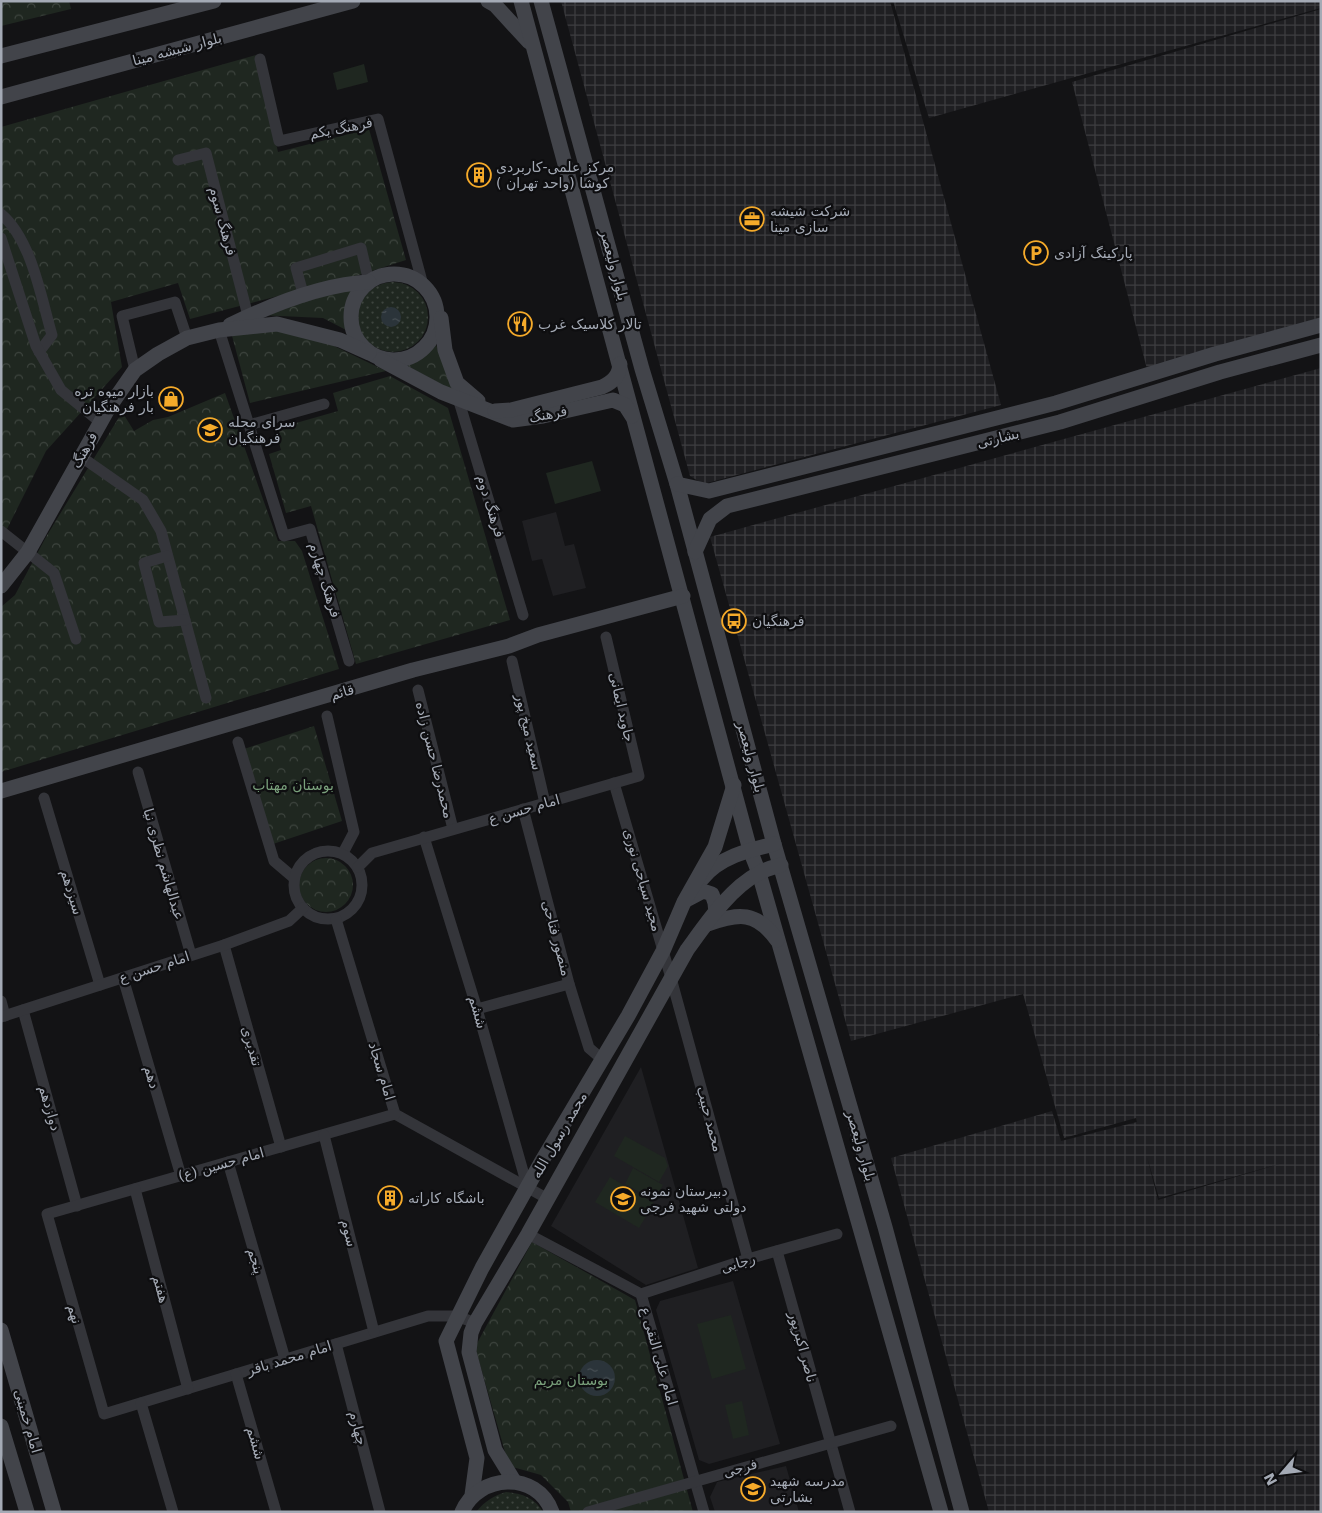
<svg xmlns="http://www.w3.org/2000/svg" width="1322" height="1513" font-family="'DejaVu Sans',Cairo,sans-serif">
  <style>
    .built { fill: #1f1f22 }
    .industrial { fill: url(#industrial-grid); fill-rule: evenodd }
    .forest { fill: url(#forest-crowns) }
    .garden { fill: url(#garden-dots) }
    .pitch { fill: #1f2720 }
    .water { fill: url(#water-ripples) }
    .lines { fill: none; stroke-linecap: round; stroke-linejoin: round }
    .street { stroke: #34353a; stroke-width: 11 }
    .secondary { stroke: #42444a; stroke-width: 15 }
    .labels { text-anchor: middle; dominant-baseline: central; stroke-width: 4.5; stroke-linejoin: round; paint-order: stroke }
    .street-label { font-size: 14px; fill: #a4aab5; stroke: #0e0e10 }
    .poi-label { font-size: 14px; fill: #a4aab5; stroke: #0e0e10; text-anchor: start }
    .park-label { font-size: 14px; fill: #7aa17c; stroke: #0e0e10 }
  </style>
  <defs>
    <pattern id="industrial-grid" width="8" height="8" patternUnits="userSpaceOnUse" patternTransform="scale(1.25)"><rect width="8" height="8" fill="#1f1f22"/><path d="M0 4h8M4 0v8" fill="none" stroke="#3d3d40"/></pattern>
    <pattern id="forest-crowns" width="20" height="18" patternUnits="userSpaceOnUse" patternTransform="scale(1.25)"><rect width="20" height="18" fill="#1f2720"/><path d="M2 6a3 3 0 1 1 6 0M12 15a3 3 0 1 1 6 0" fill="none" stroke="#3d443e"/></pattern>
    <pattern id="garden-dots" width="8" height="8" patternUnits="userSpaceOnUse" patternTransform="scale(1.25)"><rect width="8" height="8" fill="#1f2720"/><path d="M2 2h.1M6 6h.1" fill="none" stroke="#3d443e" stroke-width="1.8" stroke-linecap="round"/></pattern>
    <pattern id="water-ripples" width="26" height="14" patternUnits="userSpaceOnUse" patternTransform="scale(1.25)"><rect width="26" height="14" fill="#2b343a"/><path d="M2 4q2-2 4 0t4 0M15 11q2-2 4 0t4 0" fill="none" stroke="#474f54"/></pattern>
  </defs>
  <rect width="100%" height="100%" fill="#131315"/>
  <g class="built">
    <path d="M 556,512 L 565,546 L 574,544 L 586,588 L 553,596 L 542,559 L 532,561 L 522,521 Z"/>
    <path d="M 641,1067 L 698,1268 L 646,1285 L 551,1226 Z"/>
    <path d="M 733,1281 L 780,1444 L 709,1464 L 699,1460 L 656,1310 L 660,1301 Z"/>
    <path d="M 786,1466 L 799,1512 L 715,1512 L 710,1497 L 717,1482 Z"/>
  </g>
  <g class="industrial">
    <path d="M 561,1 L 890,1 L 1001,405 L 703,484 L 690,476 Z"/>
    <path d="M 893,1 L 1321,1 L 1321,8 L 929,118 Z"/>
    <path d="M 1321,9 L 1321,318 L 1147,369 L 1072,82 Z"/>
    <path d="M 1321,368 L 1321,1033 L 1318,1034 L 1321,1045 L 1321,1510 L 1314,1512 L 989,1512 L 891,1158 L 1052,1111 L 1061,1141 L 1137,1122 L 1136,1118 L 1064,1138 L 1023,994 L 851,1041 L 710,537 ZM 1147,1157 L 1159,1198 L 1286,1162 L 1158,1200 Z"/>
  </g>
  <g class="forest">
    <path d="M 1,1 L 69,1 L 71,9 L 1,26 Z"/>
    <path d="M 256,55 L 278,152 L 369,129 L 406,260 L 309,291 L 305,289 L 190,319 L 178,283 L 111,302 L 122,367 L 46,451 L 1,541 L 1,127 Z"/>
    <path d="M 355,287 C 347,302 339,314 348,331 L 323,318 L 259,315 Z"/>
    <path d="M 278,330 L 332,345 L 386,371 L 250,403 L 231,332 Z"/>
    <path d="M 435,343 L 459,394 L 404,364 C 419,365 427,354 435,343 Z"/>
    <path d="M 390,376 L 448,408 L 510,620 L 356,664 L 311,506 L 286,513 L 269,454 L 281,450 L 275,429 L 338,411 L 333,393 Z"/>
    <path d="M 225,393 L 278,541 L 295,541 L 302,551 L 339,669 L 1,772 L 1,607 L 15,595 L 46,537 L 127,404 L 124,415 L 134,431 L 153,420 L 168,417 Z"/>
    <path d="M 314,726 L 342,821 L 273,844 L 244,749 Z"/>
    <circle cx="326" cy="885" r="27"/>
    <path d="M 532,1242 L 635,1300 L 693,1512 L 571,1512 L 568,1502 L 541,1475 L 509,1466 L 475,1347 Z"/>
  </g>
  <g class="garden">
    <circle cx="393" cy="317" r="35"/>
    <path d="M 506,1492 C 522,1493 535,1498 543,1512 L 476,1512 C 485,1501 493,1496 506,1492 Z"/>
  </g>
  <g class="pitch">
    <path d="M 364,64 L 368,82 L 337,90 L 333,73 Z"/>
    <path d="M 592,461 L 601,491 L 555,504 L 546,473 Z"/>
    <path d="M 625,1136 L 665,1158 L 668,1166 L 659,1182 L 614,1156 Z"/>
    <path d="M 633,1168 L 663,1185 L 654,1200 L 625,1184 Z"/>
    <path d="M 610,1177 L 654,1203 L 639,1228 L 595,1202 Z"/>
    <path d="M 731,1315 L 746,1369 L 712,1379 L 697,1324 Z"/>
    <path d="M 742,1401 L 749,1435 L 733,1439 L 725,1405 Z"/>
  </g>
  <g class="water">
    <circle cx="391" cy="317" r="10"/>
    <circle cx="597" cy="1378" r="18"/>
  </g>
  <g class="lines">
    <g class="street">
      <path d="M 260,59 L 279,141 L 378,119 L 423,285"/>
      <path d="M 178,160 L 206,153 L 248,316"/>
      <path d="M 1,214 C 32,240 41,298 52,335 L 39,352"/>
      <path d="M 1,238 L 36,346 L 61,390 L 100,422"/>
      <path d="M 304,297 L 296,268 L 361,248 L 369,282"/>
      <path d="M 219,330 L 284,536 L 310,529 L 349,661"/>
      <path d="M 135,370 L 122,316 L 175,302 L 187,338"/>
      <path d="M 458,398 L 523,615"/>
      <path d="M 249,425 L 324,404"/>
      <path d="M 80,456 L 143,500 L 161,531 L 206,698"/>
      <path d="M 1,531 L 54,573 L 76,639"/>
      <path d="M 167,556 L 144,563 L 159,622 L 185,620"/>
      <path d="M 512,661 L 545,803"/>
      <path d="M 418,690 L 453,829"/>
      <path d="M 327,716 L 354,832 L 343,853"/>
      <path d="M 238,742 L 274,861 L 294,878"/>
      <path d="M 138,772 L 191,955"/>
      <path d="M 614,783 L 671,978 L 748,1259"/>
      <path d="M 44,798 L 100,985"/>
      <path d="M 523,809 L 569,984 L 589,1048 L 603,1060"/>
      <path d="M 424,837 L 477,1009 L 528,1189"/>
      <circle cx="328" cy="885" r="34"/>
      <path d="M 358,867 L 372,853 L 639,776 L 606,637"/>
      <path d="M 336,919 L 395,1114 L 548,1199"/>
      <path d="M 224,945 L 281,1147"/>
      <path d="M 123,978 L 181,1176"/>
      <path d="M 1,1001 L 5,1016"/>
      <path d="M 477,1009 L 569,984"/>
      <path d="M 23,1010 L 77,1206"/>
      <path d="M 1,1017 L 224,945 L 289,921 L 303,908"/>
      <path d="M 395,1114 L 47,1214 L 104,1414 L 428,1316 L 457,1316 L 475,1323"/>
      <path d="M 324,1135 L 374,1332"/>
      <path d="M 228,1162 L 285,1359"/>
      <path d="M 135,1189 L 188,1389"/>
      <path d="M 528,1234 L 641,1294 L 704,1512"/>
      <path d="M 777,1251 L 850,1512"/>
      <path d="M 641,1294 L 748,1259 L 837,1234"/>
      <path d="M 336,1344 L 380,1512"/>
      <path d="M 236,1374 L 276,1512"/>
      <path d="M 141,1403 L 173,1512"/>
      <path d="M 588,1512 L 891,1426"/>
    </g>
    <g class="secondary">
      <path d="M 488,1 L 495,5 L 529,42"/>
      <path d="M 521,1 L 750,850 L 759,873 L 941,1512"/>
      <path d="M 541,1 L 642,369 L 677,484 L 774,844 L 885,1227 L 962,1512"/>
      <path d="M 1,56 L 214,1"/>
      <path d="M 1,97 L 353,1"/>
      <circle cx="394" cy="317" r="43"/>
      <path d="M 441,318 L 445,350 L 457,383 L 478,401"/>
      <path d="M 230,325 C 271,305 324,284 369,282"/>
      <path d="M 381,360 L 441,392 L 513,420 L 543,416 L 613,400 L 625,405 L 632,416"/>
      <path d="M 495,411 L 511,410 L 602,387 C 613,382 619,376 620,364"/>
      <path d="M 677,484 L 709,491 L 1056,403 L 1215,354 L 1321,325"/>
      <path d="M 695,552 L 710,519 L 727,506 L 1060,422 L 1220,372 L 1321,345"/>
      <path d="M 1,586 L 28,552 L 108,409 L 135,370 L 158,354 L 187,338 L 219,330 L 277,324 L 340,340 L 369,353"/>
      <path d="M 1,791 L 413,670 L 509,646 L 538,635 L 683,596"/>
      <path d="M 702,879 C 719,857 749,850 774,844"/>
      <path d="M 686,900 L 703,891 L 712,894 L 715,903 L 716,913"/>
      <path d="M 708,924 C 739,913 756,911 777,940"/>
      <path d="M 1,1330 L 54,1512"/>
      <path d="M 1,1426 L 27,1512"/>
      <path d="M 514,1481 L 495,1450 L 469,1352 L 471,1333 L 475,1323 L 528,1234 L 687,950 C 706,924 729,889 759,873 C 765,869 774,867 781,865"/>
      <path d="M 472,1495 L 477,1458 L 446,1341 L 482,1268 L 543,1159 L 628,1016 L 663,951 L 684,902 L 715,847 L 734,785"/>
      <path d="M 462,1512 C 478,1474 537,1470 552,1512"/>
    </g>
  </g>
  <defs>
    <g id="building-ring" transform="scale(1.25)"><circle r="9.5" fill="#0e0e10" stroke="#f5aa2a" stroke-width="1.5"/><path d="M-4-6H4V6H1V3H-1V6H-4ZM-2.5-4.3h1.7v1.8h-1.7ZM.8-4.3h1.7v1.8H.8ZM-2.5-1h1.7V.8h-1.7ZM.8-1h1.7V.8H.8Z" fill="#f5aa2a"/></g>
    <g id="office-ring" transform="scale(1.25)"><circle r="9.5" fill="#0e0e10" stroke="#f5aa2a" stroke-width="1.5"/><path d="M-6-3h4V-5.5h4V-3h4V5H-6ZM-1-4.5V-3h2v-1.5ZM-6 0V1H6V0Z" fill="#f5aa2a"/></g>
    <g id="parking-ring" transform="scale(1.25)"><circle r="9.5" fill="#0e0e10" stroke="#f5aa2a" stroke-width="1.5"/><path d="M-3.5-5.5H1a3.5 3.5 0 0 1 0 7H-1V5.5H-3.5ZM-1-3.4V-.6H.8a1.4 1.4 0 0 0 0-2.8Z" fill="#f5aa2a"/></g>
    <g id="restaurant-ring" transform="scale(1.25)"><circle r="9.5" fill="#0e0e10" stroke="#f5aa2a" stroke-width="1.5"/><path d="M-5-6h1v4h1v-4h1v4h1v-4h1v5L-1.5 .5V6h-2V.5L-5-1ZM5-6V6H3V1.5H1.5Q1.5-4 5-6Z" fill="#f5aa2a"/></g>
    <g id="shop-ring" transform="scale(1.25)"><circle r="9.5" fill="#0e0e10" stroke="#f5aa2a" stroke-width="1.5"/><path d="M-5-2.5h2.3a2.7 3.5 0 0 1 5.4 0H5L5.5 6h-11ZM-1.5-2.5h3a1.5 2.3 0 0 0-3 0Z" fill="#f5aa2a"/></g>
    <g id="school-ring" transform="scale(1.25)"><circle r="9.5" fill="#0e0e10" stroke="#f5aa2a" stroke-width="1.5"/><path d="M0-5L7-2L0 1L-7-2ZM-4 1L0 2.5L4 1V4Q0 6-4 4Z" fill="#f5aa2a"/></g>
    <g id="bus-ring" transform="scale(1.25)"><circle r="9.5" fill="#0e0e10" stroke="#f5aa2a" stroke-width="1.5"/><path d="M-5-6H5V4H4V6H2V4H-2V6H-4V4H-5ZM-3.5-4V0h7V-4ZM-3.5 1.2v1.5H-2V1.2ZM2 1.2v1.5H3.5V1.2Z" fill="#f5aa2a"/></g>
  </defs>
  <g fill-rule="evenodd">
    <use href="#building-ring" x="479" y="175"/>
    <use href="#office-ring" x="752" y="219"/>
    <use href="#parking-ring" x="1036" y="253"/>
    <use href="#restaurant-ring" x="520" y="324"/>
    <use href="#shop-ring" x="171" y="399"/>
    <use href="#school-ring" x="210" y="430"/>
    <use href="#bus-ring" x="734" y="621"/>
    <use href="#building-ring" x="390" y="1198"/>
    <use href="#school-ring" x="623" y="1199"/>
    <use href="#school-ring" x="753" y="1489"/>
  </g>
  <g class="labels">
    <g class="street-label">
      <text transform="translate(177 49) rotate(-15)">بلوار شیشه مینا</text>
      <text transform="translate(341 128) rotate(-11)">فرهنگ یکم</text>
      <text transform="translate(223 221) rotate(75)">فرهنگ سوم</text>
      <text transform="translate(614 265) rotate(75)">بلوار ولیعصر</text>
      <text transform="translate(548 414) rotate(-11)">فرهنگ</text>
      <text transform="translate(998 438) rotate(-14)">بشارتی</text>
      <text transform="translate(84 450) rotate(-60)">فرهنگ</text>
      <text transform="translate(491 506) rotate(73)">فرهنگ دوم</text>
      <text transform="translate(325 580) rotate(73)">فرهنگ چهارم</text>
      <text transform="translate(342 692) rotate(-17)">قائم</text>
      <text transform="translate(622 707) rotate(77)">جاوید ایمانی</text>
      <text transform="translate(529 732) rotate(77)">سعید میخ پور</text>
      <text transform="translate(751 757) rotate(75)">بلوار ولیعصر</text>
      <text transform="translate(435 760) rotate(76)">محمدرضا حسن زاده</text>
      <text transform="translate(524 809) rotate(-16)">امام حسن ع</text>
      <text transform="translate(164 864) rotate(74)">عبدالهاشم نظری نیا</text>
      <text transform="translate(643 880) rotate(74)">مجید سیاحی نوری</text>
      <text transform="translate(72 892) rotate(73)">سیزدهم</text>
      <text transform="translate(557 938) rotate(75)">منصور فتاحی</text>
      <text transform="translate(154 967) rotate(-18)">امام حسن ع</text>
      <text transform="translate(478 1012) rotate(74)">ششم</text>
      <text transform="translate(252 1046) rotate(74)">تقدیری</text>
      <text transform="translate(382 1071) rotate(73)">امام سجاد</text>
      <text transform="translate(152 1077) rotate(74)">دهم</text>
      <text transform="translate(50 1108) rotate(74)">دوازدهم</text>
      <text transform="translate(710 1119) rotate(75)">محمد حبیب</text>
      <text transform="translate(559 1135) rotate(-60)">محمد رسول الله</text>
      <text transform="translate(861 1146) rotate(74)">بلوار ولیعصر</text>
      <text transform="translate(221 1164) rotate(-16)">امام حسین (ع)</text>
      <text transform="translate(349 1233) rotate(76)">سوم</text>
      <text transform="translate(256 1261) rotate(74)">پنجم</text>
      <text transform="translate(738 1263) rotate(-17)">رجایی</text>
      <text transform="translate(161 1289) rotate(75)">هفتم</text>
      <text transform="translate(75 1314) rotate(74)">نهم</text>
      <text transform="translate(803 1347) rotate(75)">ناصر اکبرپور</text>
      <text transform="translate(659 1356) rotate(74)">امام علی النقی ع</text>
      <text transform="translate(289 1358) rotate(-17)">امام محمد باقر</text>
      <text transform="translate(28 1421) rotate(74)">امام خمینی</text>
      <text transform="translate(358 1428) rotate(75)">چهارم</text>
      <text transform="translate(256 1443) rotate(74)">ششم</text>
      <text transform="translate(740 1468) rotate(-16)">فرجی</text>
    </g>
    <g class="poi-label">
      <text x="496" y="167">مرکز علمی-کاربردی<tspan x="496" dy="16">کوشا (واحد تهران )</tspan></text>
      <text x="770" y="211">شرکت شیشه<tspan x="770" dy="16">سازی مینا</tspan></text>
      <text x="1054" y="253">پارکینگ آزادی</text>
      <text x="538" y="324">تالار کلاسیک غرب</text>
      <text x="154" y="391" text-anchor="end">بازار میوه تره<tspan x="154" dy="16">بار فرهنگیان</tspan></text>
      <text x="228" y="422">سرای محله<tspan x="228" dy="16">فرهنگیان</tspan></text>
      <text x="752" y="621">فرهنگیان</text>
      <text x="640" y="1191">دبیرستان نمونه<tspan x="640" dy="16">دولتی شهید فرجی</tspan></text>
      <text x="408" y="1198">باشگاه کاراته</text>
      <text x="770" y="1481">مدرسه شهید<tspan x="770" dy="16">بشارتی</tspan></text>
    </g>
    <g class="park-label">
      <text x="293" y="785">بوستان مهتاب</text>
      <text x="571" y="1380">بوستان مریم</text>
    </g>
  </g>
  <rect width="1322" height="1513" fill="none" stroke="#a4aab5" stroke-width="5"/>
  <g transform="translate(1282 1473) rotate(242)" stroke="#0e0e10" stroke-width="4" paint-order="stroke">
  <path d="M0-4L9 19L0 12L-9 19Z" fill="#a4aab5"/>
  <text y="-8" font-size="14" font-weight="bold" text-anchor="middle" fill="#a4aab5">N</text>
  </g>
</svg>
